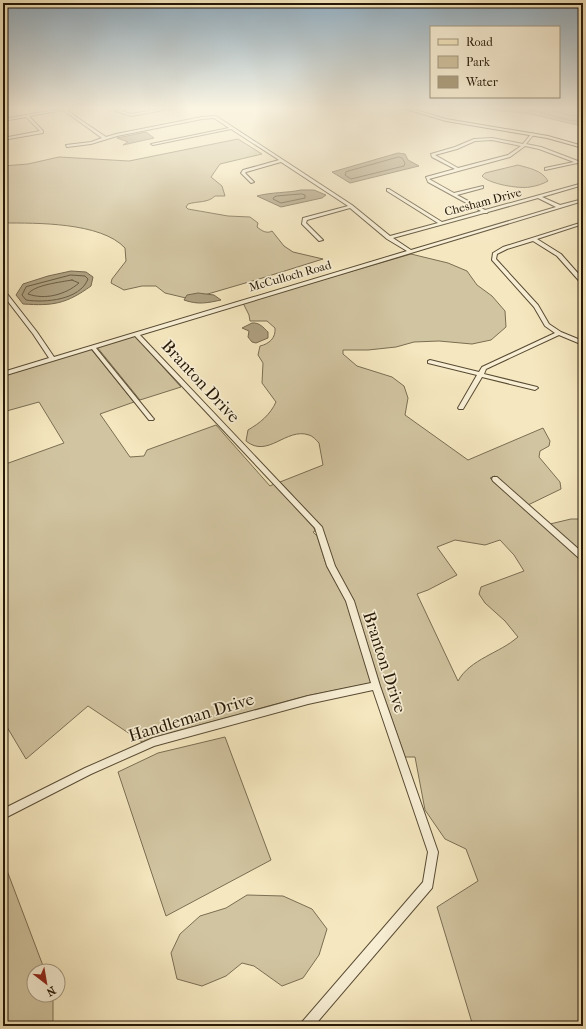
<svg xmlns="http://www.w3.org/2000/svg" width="586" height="1029" font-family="'IM FELL French Canon',serif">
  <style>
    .green { fill: #d1c4a0; stroke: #7a6e53; fill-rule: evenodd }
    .water { fill: #aea080; stroke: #77694f }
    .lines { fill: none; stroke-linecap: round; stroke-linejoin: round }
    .shore { stroke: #695c43; stroke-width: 1 }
    .minor-casing { stroke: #584b34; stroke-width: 2 }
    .major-casing { stroke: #241706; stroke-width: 2 }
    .minor { fill: #f8efd5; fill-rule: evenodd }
    .major { fill: #f5e7bf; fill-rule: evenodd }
    .labels { text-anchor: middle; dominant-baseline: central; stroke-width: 3.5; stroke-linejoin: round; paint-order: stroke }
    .far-street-label { font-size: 12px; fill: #241706; stroke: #f8efd5 }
    .near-street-label { font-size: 17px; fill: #241706; stroke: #f8efd5 }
  </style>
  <rect width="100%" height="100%" fill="#f5e7bf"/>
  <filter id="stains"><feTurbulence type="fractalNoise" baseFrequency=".005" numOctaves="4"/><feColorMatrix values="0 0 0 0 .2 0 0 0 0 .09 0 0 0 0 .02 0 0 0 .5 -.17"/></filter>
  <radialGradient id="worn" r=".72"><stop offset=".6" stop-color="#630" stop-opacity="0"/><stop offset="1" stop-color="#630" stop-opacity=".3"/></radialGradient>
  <g class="green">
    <path d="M 238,139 L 262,154 L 220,164 L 211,177 L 222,186 L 225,196 L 215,196 C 208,203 198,201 188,204 L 186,207 L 188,209 L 228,216 L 250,217 L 258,223 L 257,227 C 262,231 267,234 272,231 L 284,246 L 293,252 L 323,259 L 259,279 L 201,296 L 186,298 L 165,293 L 156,286 L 142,286 L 124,290 L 111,283 L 112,279 L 126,261 L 125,248 C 101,222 36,223 3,223 L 3,166 L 28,164 L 59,157 L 129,161 Z"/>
    <path d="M 518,165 C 528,168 542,170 548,181 C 543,184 536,186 530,187 C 519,189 489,184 482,176 L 485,173 Z"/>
    <path d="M 411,254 L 448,263 L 467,271 L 477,285 L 492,296 L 505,311 L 506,327 L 491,340 L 472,344 L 439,341 L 414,342 L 396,347 L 368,350 L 343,350 L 343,354 L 357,366 L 392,377 L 404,386 L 408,398 L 405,415 L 468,460 L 543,428 L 550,441 L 549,446 L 540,451 L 539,457 L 560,482 L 561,489 L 528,505 L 495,476 L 490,478 L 583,561 L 583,1026 L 473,1026 L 437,907 L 478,881 L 466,849 L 445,839 L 425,810 L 415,757 L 405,757 L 380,685 L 354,601 L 334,565 L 321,526 L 280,482 L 323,465 L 319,443 C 316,440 313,436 309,435 C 286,427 268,459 246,441 L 248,430 C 260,423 270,415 276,402 L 262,383 L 263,363 L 258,355 L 260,346 C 269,344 276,338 275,328 L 267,321 L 250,321 L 249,315 L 243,303 ZM 455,540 L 485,545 L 500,540 L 514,555 L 524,571 L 481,587 L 479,594 L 485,603 L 505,621 L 518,637 C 500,653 470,659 458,681 L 417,594 L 428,590 L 457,575 L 437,547 Z"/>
    <path d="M 135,336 L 181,387 L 140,400 L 97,347 Z"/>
    <path d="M 91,349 L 134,402 L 100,414 L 130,457 L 144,456 L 147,450 L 216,425 L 270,486 L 274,484 L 314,528 L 315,531 L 313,532 L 317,536 L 327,567 L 345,598 L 371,683 L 306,696 L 152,738 L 142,742 L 88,706 L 26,759 L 7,727 L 3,717 L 3,465 L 64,443 L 39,402 L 3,412 L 3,376 Z"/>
    <path d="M 571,519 L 583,519 L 583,554 L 550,524 Z"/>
    <path d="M 225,737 L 271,860 L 166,916 L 118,772 L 158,753 Z"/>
    <path d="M 3,860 L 45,971 L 34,971 L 34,995 L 53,995 L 53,1026 L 3,1026 Z"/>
    <path d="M 247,895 L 283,896 L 312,909 L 327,929 L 319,955 L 303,978 L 282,986 L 254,966 L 242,963 L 226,976 L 202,986 L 177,979 L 171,953 L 180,934 L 200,916 L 226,908 Z"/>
  </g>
  <g class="water">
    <path d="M 479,107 L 583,107 L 583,126 C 564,123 547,117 529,114 C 512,111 496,112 479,107 Z"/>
    <path d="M 146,132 L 154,138 L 123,145 L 128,142 L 117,138 Z"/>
    <path d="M 398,153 L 405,154 L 408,160 L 419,166 L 350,183 L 332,172 Z"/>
    <path d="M 301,190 L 314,190 L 326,195 L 322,198 L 281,207 L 257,196 C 272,192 287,193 301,190 Z"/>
    <path d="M 71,271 L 86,272 L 93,277 L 91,286 C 66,304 53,306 23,304 L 16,295 L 23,284 L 48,276 Z"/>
    <path d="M 198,293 L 214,295 L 221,300 C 207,303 198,305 184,300 L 187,295 Z"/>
    <path d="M 252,323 C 259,322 264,328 268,332 L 268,338 L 256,343 L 252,342 L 248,337 L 249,331 L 242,328 Z"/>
  </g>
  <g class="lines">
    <g class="shore">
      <path d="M 500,107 L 529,109 L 568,120 L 583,122"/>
      <path d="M 541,107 L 569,115 L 583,117"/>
      <path d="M 399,157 L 402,158 L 405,163 L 404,166 L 351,179 L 345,175 L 346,172 Z"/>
      <path d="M 302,194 L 305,195 L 305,198 L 281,203 L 273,199 L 274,197 L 277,196 Z"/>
      <path d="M 71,275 L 85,276 L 88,279 C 80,300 45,303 26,300 L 22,295 L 26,287 Z"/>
      <path d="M 72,280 L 79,283 C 65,295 45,300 28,294 C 34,285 61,282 72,280 Z"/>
    </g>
    <g class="minor-casing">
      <g id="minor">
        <path d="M 61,107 L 77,107 L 66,110 L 106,137 L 116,134 L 202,117 L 216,116 L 352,205 L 390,236 L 438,223 L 387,191 L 387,189 L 389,189 L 442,222 L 481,211 L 428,182 L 426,177 L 455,169 L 432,157 L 431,154 L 455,147 L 474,139 L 492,138 L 523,144 L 532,133 L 534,134 L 526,144 L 541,147 L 583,163 L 583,165 L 577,163 L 545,170 L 545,168 L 574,162 L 539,149 L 525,146 L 510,157 L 429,179 L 454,193 L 483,186 L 483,188 L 457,195 L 485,210 L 583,183 L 583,185 L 542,197 L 560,205 L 583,199 L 583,201 L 140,335 L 322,527 L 335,566 L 354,601 L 380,686 L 438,852 L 432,888 L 314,1026 L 300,1026 L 302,1022 L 423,882 L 428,852 L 373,690 L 308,704 L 154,746 L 91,774 L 3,819 L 3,809 L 85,768 L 153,738 L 308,696 L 371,683 L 346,601 L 327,566 L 315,528 L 135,336 L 96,348 L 153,418 L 154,419 L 153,420 L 149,420 L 92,349 L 3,376 L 3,372 L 49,358 L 33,334 L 3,295 L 3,291 L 5,291 L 37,332 L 54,357 L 407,251 L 387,239 L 350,208 L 307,220 L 306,223 L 323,240 L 319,241 L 302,224 L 303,218 L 348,206 L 281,162 L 246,172 L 245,173 L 254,182 L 251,183 L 241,173 L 243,170 L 279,160 L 231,129 L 153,145 L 151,144 L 229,128 L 214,118 L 202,119 L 117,136 L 91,144 L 67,147 L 66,145 L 91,142 L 102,138 L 63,110 L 29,116 L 43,131 L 43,133 L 3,140 L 3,138 L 40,131 L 26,117 L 3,121 L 3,119 L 61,109 ZM 492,140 L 521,146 L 508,155 L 458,168 L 435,155 L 457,149 L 475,141 ZM 538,198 L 556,207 L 411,250 L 393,238 L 484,213 L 487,213 L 488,212 Z"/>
        <path d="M 104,107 C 109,107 114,110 118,110 C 123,109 128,107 133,107 L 121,111 L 131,114 L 172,107 L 180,107 L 131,116 Z"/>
        <path d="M 583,222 L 583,224 L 537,239 L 561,254 L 583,279 L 583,283 L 581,283 L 557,256 L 533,241 L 507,249 L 497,254 L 496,259 L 538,305 L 549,324 L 561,332 L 583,341 L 583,345 L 559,335 L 486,369 L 484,374 L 537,387 L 538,388 L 535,390 L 482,377 L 463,409 L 459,409 L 458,408 L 477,375 L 428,363 L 428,361 L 430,360 L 479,372 L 482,367 L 555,333 L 545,326 L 534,307 L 492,260 L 493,253 L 503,247 Z"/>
        <path d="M 493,477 L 497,477 L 583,553 L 583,560 L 580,559 L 493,481 L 492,479 Z"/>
      </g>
    </g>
    <g class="major-casing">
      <path id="major" d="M 399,107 L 406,107 L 446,119 L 548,136 L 583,146 L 583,148 L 547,138 L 446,121 Z"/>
    </g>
    <use href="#minor" class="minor"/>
    <use href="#major" class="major"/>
  </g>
  <linearGradient id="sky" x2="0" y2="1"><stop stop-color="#91acbe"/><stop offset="0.43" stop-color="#faf4e2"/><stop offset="1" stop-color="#faf4e2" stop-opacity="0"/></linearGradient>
  <rect width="586" height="251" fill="url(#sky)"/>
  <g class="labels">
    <g class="far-street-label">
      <text transform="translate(483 202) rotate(-15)">Chesham Drive</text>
      <text transform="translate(290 276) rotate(-16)">McCulloch Road</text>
    </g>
    <g class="near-street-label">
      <text transform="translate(201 381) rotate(47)">Branton Drive</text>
      <text transform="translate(385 662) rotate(72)">Branton Drive</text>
      <text transform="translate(191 717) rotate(-17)">Handleman Drive</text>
    </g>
  </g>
  <rect width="586" height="1029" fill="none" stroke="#f5e7bf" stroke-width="16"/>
  <rect x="4" y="4" width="578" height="1021" fill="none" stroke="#241706" stroke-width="2"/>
  <rect x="8" y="8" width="570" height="1013" fill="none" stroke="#241706"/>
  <rect x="430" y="26" width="130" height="72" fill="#f8efd5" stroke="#a39982"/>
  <rect x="438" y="39" width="20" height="6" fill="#f5e7bf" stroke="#a39982"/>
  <text x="466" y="46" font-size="12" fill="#241706">Road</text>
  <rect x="438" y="56" width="20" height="12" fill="#d1c4a0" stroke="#a39982"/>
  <text x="466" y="66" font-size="12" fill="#241706">Park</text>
  <rect x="438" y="76" width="20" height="12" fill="#aea080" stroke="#a39982"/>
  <text x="466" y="86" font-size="12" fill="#241706">Water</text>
  <g transform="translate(46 983) rotate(149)"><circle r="19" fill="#f8efd5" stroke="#a39982"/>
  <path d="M0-3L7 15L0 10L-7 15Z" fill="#8f2418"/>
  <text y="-6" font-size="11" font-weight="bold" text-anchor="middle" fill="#241706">N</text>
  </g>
  <rect width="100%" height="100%" filter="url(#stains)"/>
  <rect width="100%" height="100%" fill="url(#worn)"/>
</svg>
